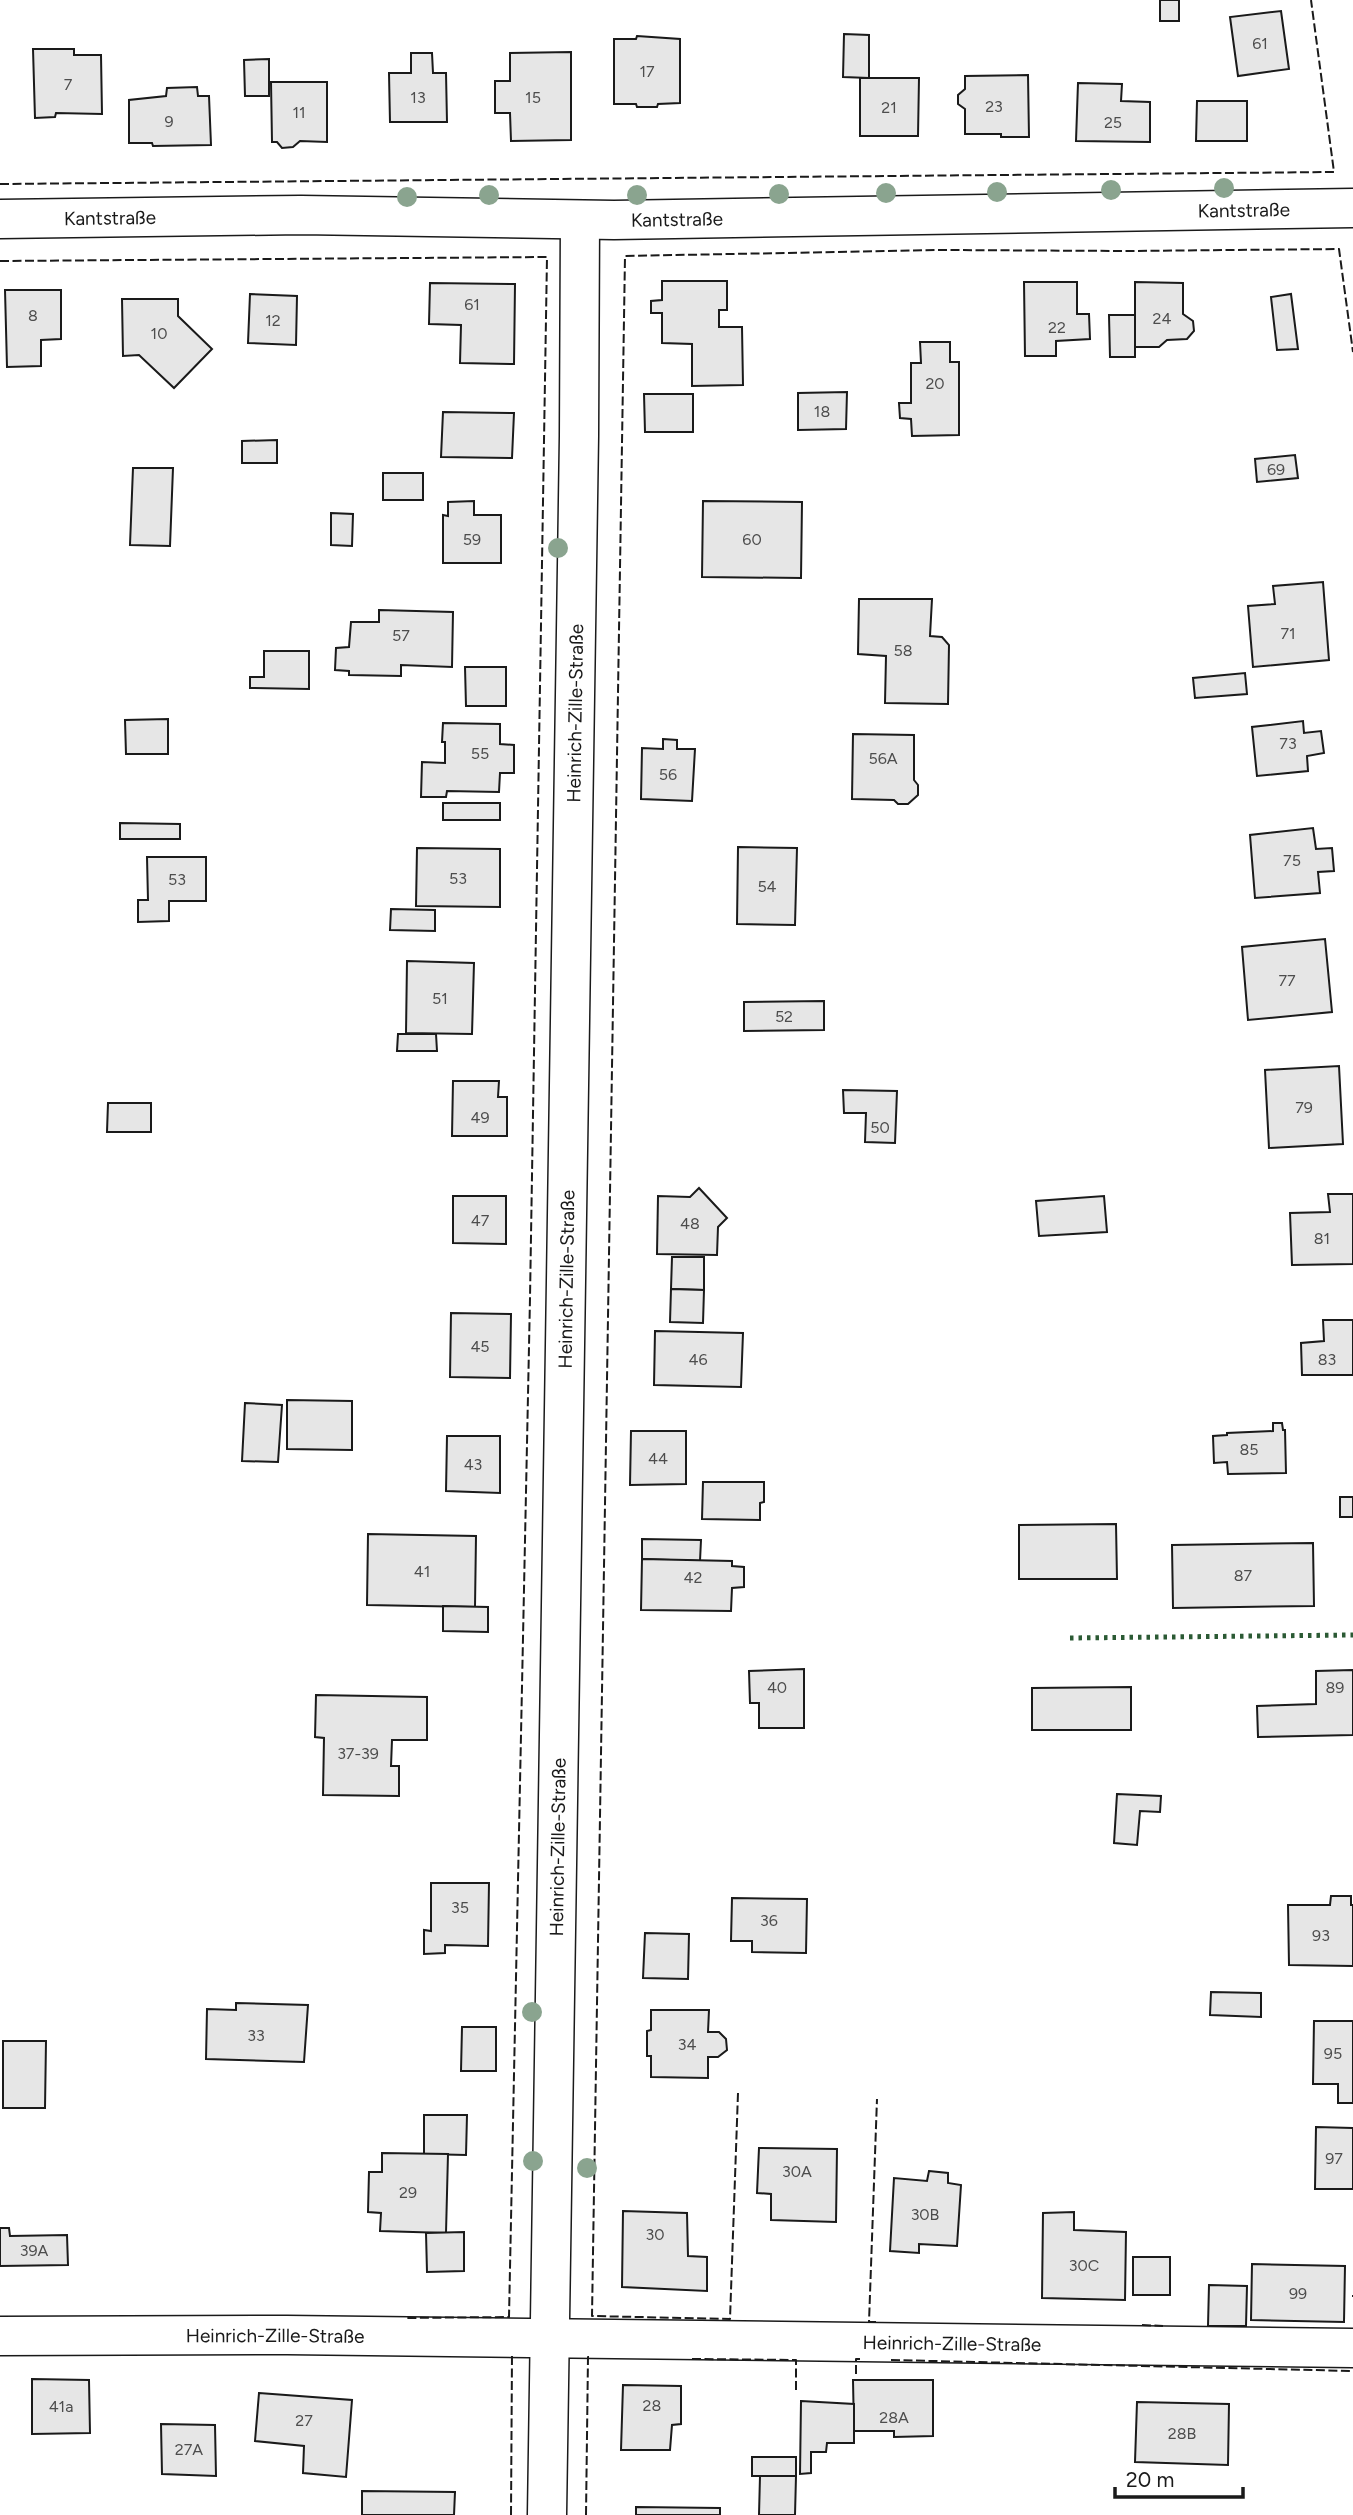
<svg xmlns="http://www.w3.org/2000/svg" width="1353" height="2515" font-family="Figtree,sans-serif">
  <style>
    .building { fill: #e6e6e6; stroke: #1a1a1a; stroke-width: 2 }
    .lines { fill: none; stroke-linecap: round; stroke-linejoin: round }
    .minor-casing { stroke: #1a1a1a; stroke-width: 41 }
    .minor { stroke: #fff; stroke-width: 38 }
    .hedge { stroke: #2b5a34; stroke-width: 5; stroke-dasharray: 3.5 5; stroke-linecap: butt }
    .fence { stroke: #1a1a1a; stroke-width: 2; stroke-dasharray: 9 3.5; stroke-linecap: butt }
    .tree { fill: #8aa48f }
    .labels { text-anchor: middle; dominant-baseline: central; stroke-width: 5; stroke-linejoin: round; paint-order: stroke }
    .number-label { font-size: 16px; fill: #4d4d4d }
    .street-label { font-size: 19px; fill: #1a1a1a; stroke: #fff }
  </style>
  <rect width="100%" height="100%" fill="#fff"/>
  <g class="building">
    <rect x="1160" y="0" width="19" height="21"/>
    <path d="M 1281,11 L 1289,69 L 1238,76 L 1230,17 Z"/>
    <path d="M 844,34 L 869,35 L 869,78 L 843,77 Z"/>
    <path d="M 637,36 L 680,39 L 680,103 L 658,104 L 657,107 L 637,107 L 636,104 L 614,104 L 614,39 L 636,39 Z"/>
    <path d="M 33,49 L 74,49 L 74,55 L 101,55 L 102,114 L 56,113 L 55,117 L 35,118 Z"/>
    <path d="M 571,52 L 571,140 L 511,141 L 510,113 L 495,113 L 495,81 L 510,81 L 510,53 Z"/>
    <path d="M 411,53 L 432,53 L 433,73 L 446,73 L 447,122 L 390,122 L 389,73 L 411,73 Z"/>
    <path d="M 269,59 L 269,96 L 245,96 L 244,60 Z"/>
    <path d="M 1028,75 L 1029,137 L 1001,137 L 1001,134 L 965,134 L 965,109 L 958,104 L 958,95 L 965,89 L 965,76 Z"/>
    <path d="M 860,78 L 919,78 L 918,136 L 860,136 Z"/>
    <path d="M 271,82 L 327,82 L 327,142 L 300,141 L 293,147 L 282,148 L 277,142 L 272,142 Z"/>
    <path d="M 1078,83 L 1122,84 L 1121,101 L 1150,102 L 1150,142 L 1076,141 Z"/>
    <path d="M 197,87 L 198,96 L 209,96 L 211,145 L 153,146 L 152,143 L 129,143 L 129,100 L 166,96 L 167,88 Z"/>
    <path d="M 1197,101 L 1247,101 L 1247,141 L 1196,141 Z"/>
    <path d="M 662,281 L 727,281 L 727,310 L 719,310 L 719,327 L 742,327 L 743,385 L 692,386 L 692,344 L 662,343 L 662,313 L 651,313 L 651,301 L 662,300 Z"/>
    <path d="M 1024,282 L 1077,282 L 1077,314 L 1089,314 L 1090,339 L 1056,341 L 1056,356 L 1025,356 Z"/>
    <path d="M 1135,282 L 1183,283 L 1183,314 L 1193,321 L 1194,331 L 1187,339 L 1167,340 L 1159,347 L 1135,347 Z"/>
    <path d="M 430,283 L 515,284 L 514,364 L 460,363 L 461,325 L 429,324 Z"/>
    <path d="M 5,290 L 61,290 L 61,339 L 41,340 L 41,366 L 7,367 Z"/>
    <path d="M 250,294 L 297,296 L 296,345 L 248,343 Z"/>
    <path d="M 1291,294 L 1298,349 L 1277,350 L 1271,297 Z"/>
    <path d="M 122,299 L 178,299 L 178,316 L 212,349 L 174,388 L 139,355 L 123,356 Z"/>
    <path d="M 1109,315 L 1135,315 L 1135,357 L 1110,357 Z"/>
    <path d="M 920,342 L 950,342 L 950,362 L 959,362 L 959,435 L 912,436 L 911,419 L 900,418 L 899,403 L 911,403 L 911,363 L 921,363 Z"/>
    <path d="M 847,392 L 846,429 L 798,430 L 798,393 Z"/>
    <path d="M 644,394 L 693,394 L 693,432 L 645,432 Z"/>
    <path d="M 443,412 L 514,413 L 512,458 L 441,457 Z"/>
    <path d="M 277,440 L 277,463 L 242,463 L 242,441 Z"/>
    <path d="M 1295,455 L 1298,478 L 1257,482 L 1255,459 Z"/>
    <path d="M 133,468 L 173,468 L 170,546 L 130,545 Z"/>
    <rect x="383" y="473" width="40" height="27"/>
    <path d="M 474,501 L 474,515 L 501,515 L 501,563 L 443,563 L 443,515 L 448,516 L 448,502 Z"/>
    <path d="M 703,501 L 802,502 L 801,578 L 702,577 Z"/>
    <path d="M 331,513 L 353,514 L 352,546 L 331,545 Z"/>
    <path d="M 1323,582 L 1329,660 L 1253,667 L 1248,606 L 1275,604 L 1273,586 Z"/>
    <path d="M 859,599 L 932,599 L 930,636 L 942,637 L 949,645 L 948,704 L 885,703 L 886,656 L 858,654 Z"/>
    <path d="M 379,610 L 453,612 L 452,667 L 401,665 L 401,676 L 349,675 L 349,671 L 335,670 L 336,648 L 349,647 L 351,622 L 379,622 Z"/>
    <path d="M 264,651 L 309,651 L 309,689 L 250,688 L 250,677 L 264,677 Z"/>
    <path d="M 465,667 L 506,667 L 506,706 L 466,706 Z"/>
    <path d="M 1245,673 L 1247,694 L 1195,698 L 1193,678 Z"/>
    <path d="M 168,719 L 168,754 L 126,754 L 125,720 Z"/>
    <path d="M 1303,721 L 1304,733 L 1321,731 L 1324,753 L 1307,756 L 1308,771 L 1257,776 L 1252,727 Z"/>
    <path d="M 443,723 L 500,724 L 500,744 L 514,745 L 514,773 L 500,773 L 499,792 L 447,791 L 446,797 L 421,797 L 422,762 L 445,763 L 445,742 L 442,742 Z"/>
    <path d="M 853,734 L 914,735 L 914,780 L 918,785 L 918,795 L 908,804 L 898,804 L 894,800 L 852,799 Z"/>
    <path d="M 663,739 L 677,740 L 677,749 L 695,749 L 692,801 L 641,799 L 642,748 L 663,749 Z"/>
    <rect x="443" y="803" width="57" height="17"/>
    <path d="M 120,823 L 180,824 L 180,839 L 120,839 Z"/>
    <path d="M 1313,828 L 1316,849 L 1332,848 L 1334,871 L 1318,872 L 1320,893 L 1255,898 L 1250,835 Z"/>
    <path d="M 738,847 L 797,848 L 795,925 L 737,924 Z"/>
    <path d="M 417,848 L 500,849 L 500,907 L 416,906 Z"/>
    <path d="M 147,857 L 206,857 L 206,901 L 169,901 L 169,921 L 138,922 L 138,900 L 148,900 Z"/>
    <path d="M 391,909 L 435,910 L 435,931 L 390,930 Z"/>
    <path d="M 1325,939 L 1332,1012 L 1248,1020 L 1242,947 Z"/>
    <path d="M 407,961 L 474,963 L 472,1034 L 406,1033 Z"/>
    <path d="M 824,1001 L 824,1030 L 744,1031 L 744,1002 Z"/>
    <path d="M 398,1034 L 436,1034 L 437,1051 L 397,1051 Z"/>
    <path d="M 1339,1066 L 1343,1144 L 1269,1148 L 1265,1070 Z"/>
    <path d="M 453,1081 L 499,1081 L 498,1097 L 507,1097 L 507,1136 L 452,1136 Z"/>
    <path d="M 843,1090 L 897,1091 L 895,1143 L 865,1142 L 866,1113 L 844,1113 Z"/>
    <path d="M 108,1103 L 151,1103 L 151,1132 L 107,1132 Z"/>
    <path d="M 699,1188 L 727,1218 L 718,1227 L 717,1255 L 657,1254 L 658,1196 L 690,1197 Z"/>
    <path d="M 1328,1194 L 1353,1194 L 1353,1264 L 1292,1265 L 1290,1213 L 1330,1212 Z"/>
    <path d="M 453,1196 L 506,1196 L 506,1244 L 453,1243 Z"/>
    <path d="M 1104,1196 L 1107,1232 L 1039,1236 L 1036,1201 Z"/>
    <path d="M 672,1257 L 704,1257 L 704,1290 L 671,1289 Z"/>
    <path d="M 671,1289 L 704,1290 L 703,1323 L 670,1322 Z"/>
    <path d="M 451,1313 L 511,1314 L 510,1378 L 450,1377 Z"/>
    <path d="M 1323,1320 L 1353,1320 L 1353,1375 L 1302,1375 L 1301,1343 L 1324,1341 Z"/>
    <path d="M 655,1331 L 743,1333 L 741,1387 L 654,1385 Z"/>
    <path d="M 287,1400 L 352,1401 L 352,1450 L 287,1449 Z"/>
    <path d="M 245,1403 L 282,1405 L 278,1462 L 242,1461 Z"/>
    <path d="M 1273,1423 L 1282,1423 L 1283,1430 L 1285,1430 L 1286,1473 L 1228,1474 L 1227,1462 L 1214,1463 L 1213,1436 L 1227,1435 L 1227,1433 L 1273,1431 Z"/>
    <path d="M 631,1431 L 686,1431 L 686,1484 L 630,1485 Z"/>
    <path d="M 447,1436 L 500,1436 L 500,1493 L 446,1491 Z"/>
    <path d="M 703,1482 L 764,1482 L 764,1502 L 760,1503 L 760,1520 L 702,1519 Z"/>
    <rect x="1340" y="1497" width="13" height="20"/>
    <path d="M 1116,1524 L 1117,1579 L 1019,1579 L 1019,1525 Z"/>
    <path d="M 368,1534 L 476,1536 L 475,1607 L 367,1605 Z"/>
    <path d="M 642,1539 L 701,1540 L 700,1561 L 642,1559 Z"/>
    <path d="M 1313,1543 L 1314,1606 L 1173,1608 L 1172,1545 Z"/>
    <path d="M 642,1559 L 732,1561 L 732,1566 L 744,1567 L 744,1587 L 732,1588 L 731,1611 L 641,1610 Z"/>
    <path d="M 443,1606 L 488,1607 L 488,1632 L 443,1631 Z"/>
    <path d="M 804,1669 L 804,1728 L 759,1728 L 759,1703 L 750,1703 L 749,1671 Z"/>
    <path d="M 1353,1670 L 1353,1735 L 1258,1737 L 1257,1706 L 1316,1704 L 1316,1671 Z"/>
    <path d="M 1131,1687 L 1131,1730 L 1032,1730 L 1032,1688 Z"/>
    <path d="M 316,1695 L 427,1697 L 427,1740 L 392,1740 L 391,1766 L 399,1766 L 399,1796 L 323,1795 L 324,1738 L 315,1737 Z"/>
    <path d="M 1117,1794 L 1161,1796 L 1160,1812 L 1140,1811 L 1137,1845 L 1114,1843 Z"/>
    <path d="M 431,1883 L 489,1883 L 488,1946 L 445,1945 L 445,1953 L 424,1954 L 424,1930 L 431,1931 Z"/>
    <path d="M 1331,1896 L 1351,1896 L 1351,1905 L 1353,1905 L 1353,1966 L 1289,1965 L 1288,1905 L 1330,1905 Z"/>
    <path d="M 732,1898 L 807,1899 L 806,1953 L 752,1952 L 752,1941 L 731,1941 Z"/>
    <path d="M 645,1933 L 689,1934 L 688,1979 L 643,1978 Z"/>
    <path d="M 1211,1992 L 1261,1993 L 1261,2017 L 1210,2015 Z"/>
    <path d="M 236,2003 L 308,2005 L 304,2062 L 206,2059 L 207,2009 L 236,2010 Z"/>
    <path d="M 651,2010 L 709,2010 L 708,2032 L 719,2032 L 726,2039 L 727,2050 L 718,2057 L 708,2057 L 708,2078 L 651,2077 L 651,2056 L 647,2056 L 647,2031 L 651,2030 Z"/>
    <path d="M 1314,2021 L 1353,2021 L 1353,2103 L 1338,2103 L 1338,2084 L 1313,2084 Z"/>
    <path d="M 462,2027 L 496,2027 L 496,2071 L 461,2071 Z"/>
    <path d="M 3,2041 L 46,2041 L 45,2108 L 3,2108 Z"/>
    <path d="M 424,2115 L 467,2115 L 466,2155 L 424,2154 Z"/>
    <path d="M 1316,2127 L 1353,2128 L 1353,2189 L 1315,2189 Z"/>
    <path d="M 759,2148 L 837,2149 L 836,2222 L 771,2220 L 771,2194 L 757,2193 Z"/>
    <path d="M 382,2153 L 448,2154 L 446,2233 L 380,2231 L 381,2213 L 368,2212 L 369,2172 L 382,2172 Z"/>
    <path d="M 929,2171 L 948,2173 L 948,2183 L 961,2185 L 957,2246 L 919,2244 L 919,2253 L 890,2251 L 894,2178 L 927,2181 Z"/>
    <path d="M 623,2211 L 687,2213 L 688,2256 L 707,2257 L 707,2291 L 622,2287 Z"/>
    <path d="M 1074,2212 L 1074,2230 L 1126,2232 L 1125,2300 L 1042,2298 L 1043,2213 Z"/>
    <path d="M 0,2228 L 9,2228 L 10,2236 L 67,2235 L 68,2265 L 0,2266 Z"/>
    <path d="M 464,2232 L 464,2271 L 427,2272 L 426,2233 Z"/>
    <rect x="1133" y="2257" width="37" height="38"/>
    <path d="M 1252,2264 L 1345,2266 L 1344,2322 L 1251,2320 Z"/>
    <path d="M 1209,2285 L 1247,2286 L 1246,2326 L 1208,2326 Z"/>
    <path d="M 32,2379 L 89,2380 L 90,2433 L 32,2434 Z"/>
    <path d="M 853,2380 L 933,2380 L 933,2436 L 894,2437 L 894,2431 L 854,2431 Z"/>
    <path d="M 623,2385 L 681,2386 L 681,2424 L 672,2425 L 670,2450 L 621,2450 Z"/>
    <path d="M 259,2393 L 352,2400 L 346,2477 L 303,2473 L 304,2446 L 255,2441 Z"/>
    <path d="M 801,2401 L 854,2404 L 854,2443 L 827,2443 L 826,2452 L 811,2452 L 811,2473 L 800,2474 Z"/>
    <path d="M 1137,2402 L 1229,2404 L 1228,2465 L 1135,2462 Z"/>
    <path d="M 161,2424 L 215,2425 L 216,2476 L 162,2474 Z"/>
    <rect x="752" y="2457" width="44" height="19"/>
    <path d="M 760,2476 L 796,2476 L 795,2515 L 759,2515 Z"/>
    <path d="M 362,2491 L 455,2492 L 454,2515 L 362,2515 Z"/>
    <path d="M 636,2507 L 720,2508 L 720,2515 L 636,2515 Z"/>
  </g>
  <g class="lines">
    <g class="minor-casing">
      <g id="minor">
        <path id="s1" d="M 0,219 L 301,215 L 614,220 L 1353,208"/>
        <path id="s2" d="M 0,2336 L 287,2335 L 1353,2348"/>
        <path id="s3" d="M 547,2515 L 579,436 L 580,220"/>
      </g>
    </g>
    <use href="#minor" class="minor"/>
    <path class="hedge" d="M 1070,1638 L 1353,1635"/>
    <g class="fence">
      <path d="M 0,184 L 1334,172 L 1311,0"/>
      <path d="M 0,261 L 547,257 L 530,1298 L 509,2317 L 404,2318"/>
      <path d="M 738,2093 L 730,2319 L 592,2316 L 625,256 L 941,250 L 1125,251 L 1339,249 L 1353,352"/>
      <path d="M 1352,2296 L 1353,2296"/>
      <path d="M 876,2322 L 869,2322 L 877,2099"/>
      <path d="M 1142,2325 L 1163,2326"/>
      <path d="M 692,2359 L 796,2360 L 796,2390"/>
      <path d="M 891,2360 L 1353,2371"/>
      <path d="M 856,2374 L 856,2359 L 860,2359"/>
      <path d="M 511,2515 L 512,2354"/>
      <path d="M 586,2515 L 588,2357 L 591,2357"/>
    </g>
  </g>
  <g class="tree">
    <circle cx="1224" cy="188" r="10"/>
    <circle cx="1111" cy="190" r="10"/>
    <circle cx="997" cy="192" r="10"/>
    <circle cx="886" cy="193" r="10"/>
    <circle cx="779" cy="194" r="10"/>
    <circle cx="489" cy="195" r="10"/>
    <circle cx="637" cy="195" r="10"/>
    <circle cx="407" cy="197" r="10"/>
    <circle cx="558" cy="548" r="10"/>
    <circle cx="532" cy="2012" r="10"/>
    <circle cx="533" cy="2161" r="10"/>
    <circle cx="587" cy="2168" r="10"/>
  </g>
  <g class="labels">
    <g class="number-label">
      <text x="1260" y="43">61</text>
      <text x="647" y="71">17</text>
      <text x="68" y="84">7</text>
      <text x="418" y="97">13</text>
      <text x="533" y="97">15</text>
      <text x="994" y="106">23</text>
      <text x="889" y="107">21</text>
      <text x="299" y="112">11</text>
      <text x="169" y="121">9</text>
      <text x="1113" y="122">25</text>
      <text x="472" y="304">61</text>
      <text x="33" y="315">8</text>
      <text x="1162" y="318">24</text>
      <text x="273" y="320">12</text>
      <text x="1057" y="327">22</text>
      <text x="159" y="333">10</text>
      <text x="935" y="383">20</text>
      <text x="822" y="411">18</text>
      <text x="1276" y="469">69</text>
      <text x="472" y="539">59</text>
      <text x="752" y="539">60</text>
      <text x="1288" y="633">71</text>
      <text x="401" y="635">57</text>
      <text x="903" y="650">58</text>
      <text x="1288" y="743">73</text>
      <text x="480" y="753">55</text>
      <text x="883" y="758">56A</text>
      <text x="668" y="774">56</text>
      <text x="1292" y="860">75</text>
      <text x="458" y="878">53</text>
      <text x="177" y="879">53</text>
      <text x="767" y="886">54</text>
      <text x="1287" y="980">77</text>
      <text x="440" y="998">51</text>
      <text x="784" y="1016">52</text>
      <text x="1304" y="1107">79</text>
      <text x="480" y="1117">49</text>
      <text x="880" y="1127">50</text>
      <text x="480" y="1220">47</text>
      <text x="690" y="1223">48</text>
      <text x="1322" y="1238">81</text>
      <text x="480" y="1346">45</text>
      <text x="698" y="1359">46</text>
      <text x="1327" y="1359">83</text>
      <text x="1249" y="1449">85</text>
      <text x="658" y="1458">44</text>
      <text x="473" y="1464">43</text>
      <text x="422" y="1571">41</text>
      <text x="1243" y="1575">87</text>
      <text x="693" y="1577">42</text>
      <text x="777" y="1687">40</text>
      <text x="1335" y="1687">89</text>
      <text x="358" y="1753">37-39</text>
      <text x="460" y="1907">35</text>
      <text x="769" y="1920">36</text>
      <text x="1321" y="1935">93</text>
      <text x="256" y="2035">33</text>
      <text x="687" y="2044">34</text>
      <text x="1333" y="2053">95</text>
      <text x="1334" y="2158">97</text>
      <text x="797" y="2171">30A</text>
      <text x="408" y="2192">29</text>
      <text x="925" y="2214">30B</text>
      <text x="655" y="2234">30</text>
      <text x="34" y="2250">39A</text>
      <text x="1084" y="2265">30C</text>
      <text x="1298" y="2293">99</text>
      <text x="652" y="2405">28</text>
      <text x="61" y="2406">41a</text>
      <text x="894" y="2417">28A</text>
      <text x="304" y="2420">27</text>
      <text x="1182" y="2433">28B</text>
      <text x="189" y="2449">27A</text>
    </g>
    <g class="street-label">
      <text stroke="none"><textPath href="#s1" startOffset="1244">Kantstraße</textPath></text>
      <text stroke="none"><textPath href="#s1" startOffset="110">Kantstraße</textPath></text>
      <text stroke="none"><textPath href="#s1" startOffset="677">Kantstraße</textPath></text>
      <text stroke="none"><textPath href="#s3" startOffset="1802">Heinrich-Zille-Straße</textPath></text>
      <text stroke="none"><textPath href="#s3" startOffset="1236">Heinrich-Zille-Straße</textPath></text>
      <text stroke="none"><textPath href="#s3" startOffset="668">Heinrich-Zille-Straße</textPath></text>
      <text stroke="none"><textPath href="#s2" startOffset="275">Heinrich-Zille-Straße</textPath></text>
      <text stroke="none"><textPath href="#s2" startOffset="952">Heinrich-Zille-Straße</textPath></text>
    </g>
  </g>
  <path d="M1115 2487v10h128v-10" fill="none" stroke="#1a1a1a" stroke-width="3.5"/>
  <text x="1126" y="2487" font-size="21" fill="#1a1a1a" stroke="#ffffff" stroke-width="5" paint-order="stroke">20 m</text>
</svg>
